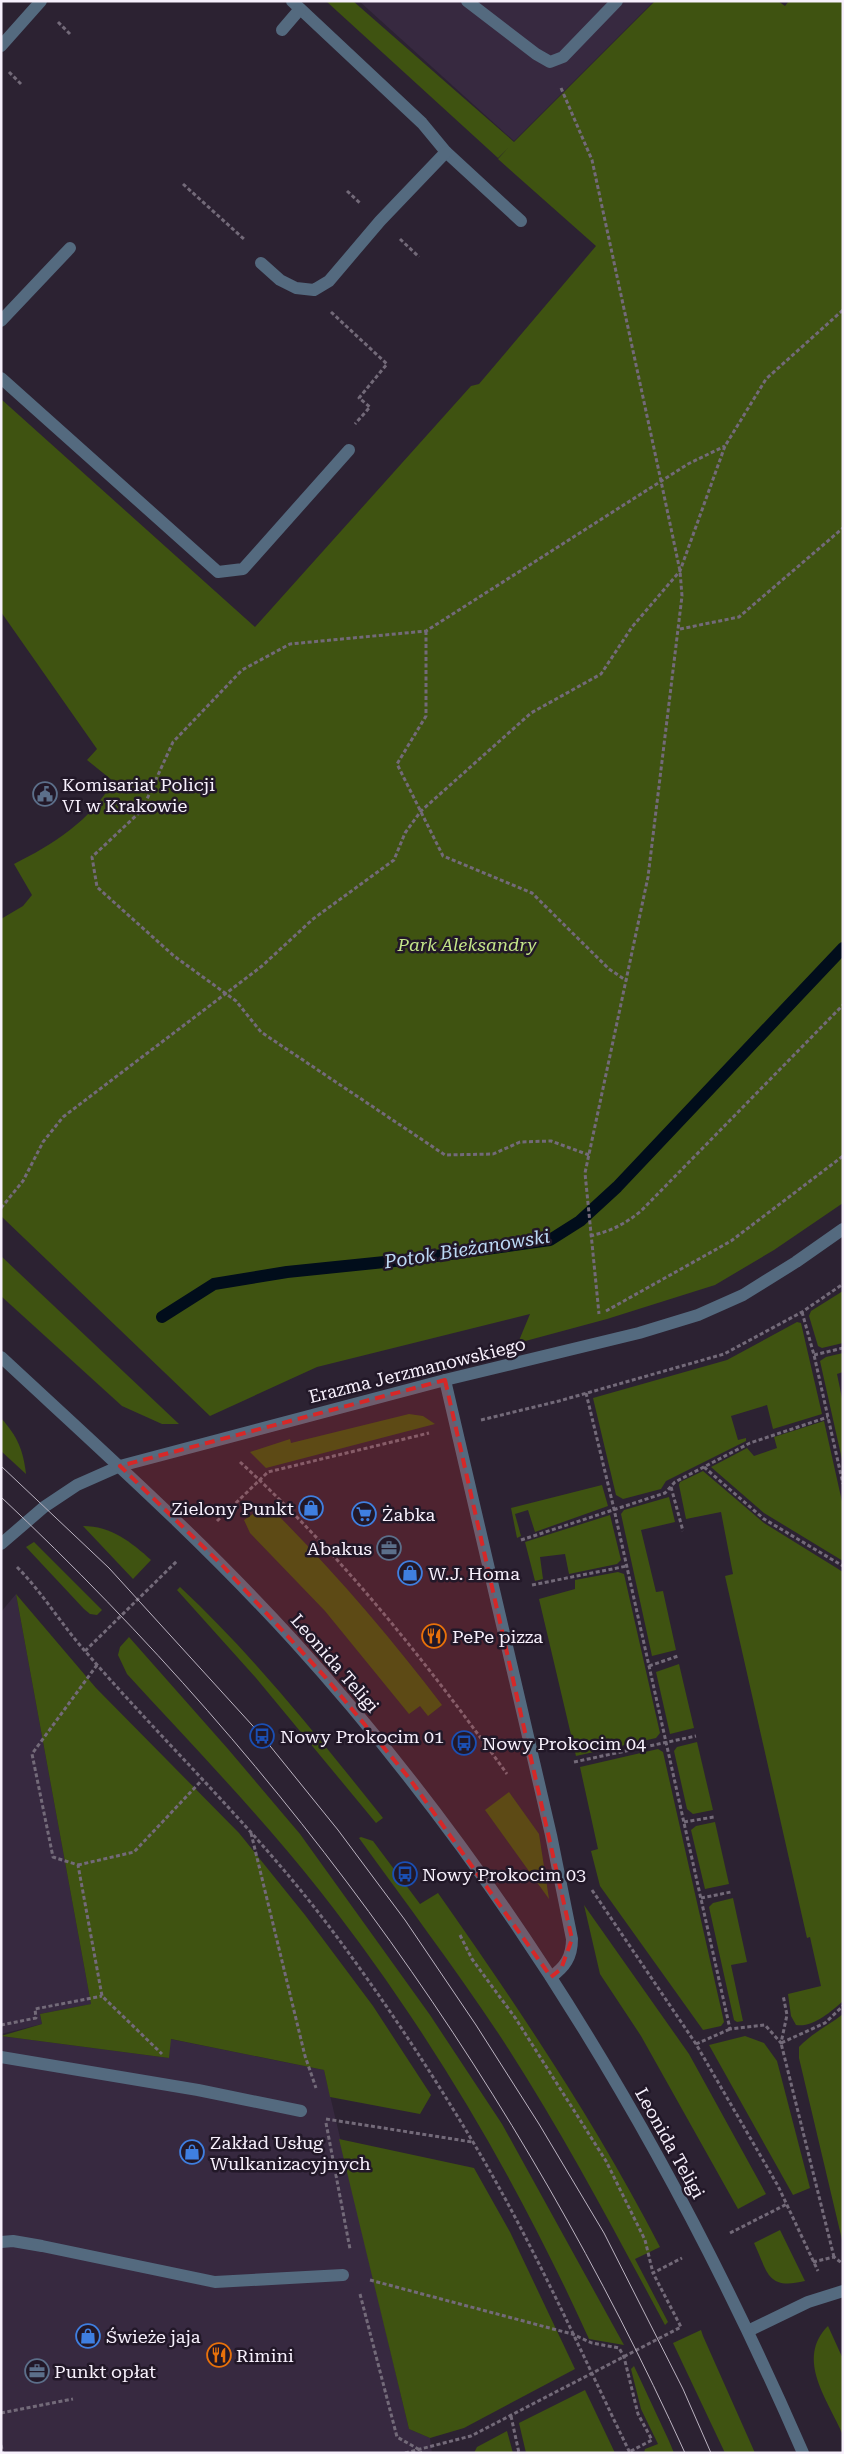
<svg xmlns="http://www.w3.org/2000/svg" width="844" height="2454" font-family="'Roboto Serif',serif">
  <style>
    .built { fill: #372940 }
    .green { fill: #3f5311 }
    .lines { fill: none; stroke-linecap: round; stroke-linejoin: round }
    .stream { stroke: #010d1b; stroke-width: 12 }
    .path { stroke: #736a79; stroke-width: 3; stroke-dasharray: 4 2.5; stroke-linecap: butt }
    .service { stroke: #546a7f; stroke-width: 12 }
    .minor { stroke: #546a7f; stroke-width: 12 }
    .tertiary { stroke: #546a7f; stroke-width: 12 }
    .tram { stroke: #bbb3c1; stroke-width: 1 }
    .marked { fill: #d62828; fill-opacity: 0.2; stroke: #d62828; stroke-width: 4; stroke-dasharray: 10 6; stroke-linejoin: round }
    .labels { text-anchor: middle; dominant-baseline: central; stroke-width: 5; stroke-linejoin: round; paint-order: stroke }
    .poi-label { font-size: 18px; fill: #f7f0fc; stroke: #221828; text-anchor: start }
    .park-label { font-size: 18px; font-style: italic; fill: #c4e689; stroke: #221828 }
    .street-label { font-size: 18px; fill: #f7f0fc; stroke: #221828 }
    .water-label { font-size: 19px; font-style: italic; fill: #bddaf6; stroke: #221828 }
  </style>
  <rect width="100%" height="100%" fill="#2c2232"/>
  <g class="built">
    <path d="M 359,1 L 654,1 L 514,141 Z"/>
    <path d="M 16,1594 L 91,2004 L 40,2014 L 42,2024 L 1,2034 L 1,1612 Z"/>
    <path d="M 1,2036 L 169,2058 L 170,2039 L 324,2070 L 409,2429 L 430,2438 L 432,2453 L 1,2453 Z"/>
  </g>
  <g class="green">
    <path d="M 326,1 L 353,1 L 514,142 L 655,1 L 778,1 L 785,6 L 789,1 L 843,1 L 843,1203 L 774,1250 L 715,1285 L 607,1319 L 518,1343 L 530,1314 L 317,1367 L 210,1416 L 1,1216 L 1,919 L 23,906 L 32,895 L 14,864 C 52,845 92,820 113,781 L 87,760 L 97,749 L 1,612 L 1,399 L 255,627 L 471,386 L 479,384 L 596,246 L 498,159 L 508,148 L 498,158 Z"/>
    <path d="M 1,1256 L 179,1424 L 162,1424 L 122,1406 L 1,1296 Z"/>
    <path d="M 843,1291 L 843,1343 L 822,1348 L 818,1346 L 809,1316 L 811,1311 Z"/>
    <path d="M 797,1322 L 801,1323 L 822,1414 L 773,1429 L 767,1405 L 731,1416 L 738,1440 L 746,1438 L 746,1441 L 666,1481 L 661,1489 L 623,1499 L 616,1495 L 593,1398 L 727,1360 Z"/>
    <path d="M 843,1353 L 843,1372 L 837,1374 L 843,1403 L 843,1464 L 820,1361 L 826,1357 Z"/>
    <path d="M 409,1414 L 423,1416 L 435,1424 L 266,1468 L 250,1452 L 290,1439 L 291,1443 Z"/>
    <path d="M 1,1418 C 18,1437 23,1450 26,1474 L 1,1451 Z"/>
    <path d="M 824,1421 L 843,1506 L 843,1561 L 764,1513 L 711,1467 L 747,1448 L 754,1456 L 777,1448 L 774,1437 Z"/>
    <path d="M 703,1471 L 764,1523 L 843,1572 L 843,2001 C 831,2012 812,2028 796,2025 L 791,2016 L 788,1994 L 821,1986 L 810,1937 L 807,1938 L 725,1576 L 733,1574 L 721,1512 L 686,1519 L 679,1485 L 680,1482 Z"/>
    <path d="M 602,1485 L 608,1506 L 535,1532 L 528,1510 L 515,1514 L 521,1536 L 517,1538 L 511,1508 Z"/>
    <path d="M 669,1497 L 675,1522 L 641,1530 L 656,1592 L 663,1591 L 676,1650 L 652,1656 L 621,1514 L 624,1510 Z"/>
    <path d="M 267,1504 C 330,1567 388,1634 442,1705 L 428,1716 L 420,1706 L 409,1714 L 325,1611 L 250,1533 L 244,1520 Z"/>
    <path d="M 610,1515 L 621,1560 L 617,1564 L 569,1574 L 565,1554 L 540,1557 L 543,1579 L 535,1581 L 525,1542 Z"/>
    <path d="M 83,1526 C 111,1526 131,1542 151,1560 L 133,1579 Z"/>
    <path d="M 34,1542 L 102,1610 L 97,1615 L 90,1614 L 84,1609 L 26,1547 Z"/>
    <path d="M 618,1572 L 624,1574 L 660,1733 L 656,1738 L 576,1756 L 539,1599 L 575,1589 L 575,1580 Z"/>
    <path d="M 180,1587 C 255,1657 319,1738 383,1818 L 376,1823 L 256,1678 L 177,1590 Z"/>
    <path d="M 16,1594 L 96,1688 L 239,1833 L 305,1915 L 373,2006 L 431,2095 L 420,2114 L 330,2097 L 324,2070 L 171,2039 L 169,2058 L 1,2036 L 42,2024 L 40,2014 L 91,2004 Z"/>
    <path d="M 129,1637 L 228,1749 L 300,1834 L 430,2015 L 502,2124 L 624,2345 L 589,2339 C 516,2178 429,2030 320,1891 C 260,1815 192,1745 127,1674 L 118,1655 L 120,1647 Z"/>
    <path d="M 679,1664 L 694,1728 L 670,1734 L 656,1672 Z"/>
    <path d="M 697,1742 L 713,1810 L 693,1814 L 687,1809 L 674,1751 L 677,1747 Z"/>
    <path d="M 658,1749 L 663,1752 L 724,2022 L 721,2026 L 703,2030 L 600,1886 L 591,1851 L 598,1849 L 580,1767 Z"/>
    <path d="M 509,1792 L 539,1834 L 549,1899 L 485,1810 Z"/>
    <path d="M 715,1822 L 729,1884 L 705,1889 L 691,1830 L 696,1826 Z"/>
    <path d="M 361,1837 L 373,1841 L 420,1904 L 438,1893 C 518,2007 596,2123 660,2247 L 635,2259 L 668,2322 L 665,2325 C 614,2230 563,2133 504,2042 C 458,1972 408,1906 359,1838 Z"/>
    <path d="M 733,1898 L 747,1962 L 731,1965 L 743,2021 L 737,2022 L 734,2020 L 709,1907 L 713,1903 Z"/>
    <path d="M 584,1905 L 689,2054 L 766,2194 L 738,2209 L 641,2036 L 600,1974 Z"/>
    <path d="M 843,2014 L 843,2244 L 799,2058 L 799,2047 C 812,2033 828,2026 843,2014 Z"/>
    <path d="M 745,2036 L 764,2043 L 777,2061 L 810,2188 L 793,2195 L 709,2045 Z"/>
    <path d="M 339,2139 L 474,2168 L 510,2232 L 575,2369 L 464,2428 L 430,2438 L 409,2429 Z"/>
    <path d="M 780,2230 L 805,2281 C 767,2290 768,2273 754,2243 Z"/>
    <path d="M 828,2326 L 843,2359 L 843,2435 C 828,2400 795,2359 828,2326 Z"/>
    <path d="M 701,2330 L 703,2336 L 755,2453 L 725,2453 L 673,2343 Z"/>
    <path d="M 634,2366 L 669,2441 L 674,2453 L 644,2453 L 645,2449 L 658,2444 L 641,2409 L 631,2369 Z"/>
    <path d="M 585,2390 L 615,2453 L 526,2453 L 519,2423 Z"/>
    <path d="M 507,2431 L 513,2453 L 474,2453 L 477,2447 Z"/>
  </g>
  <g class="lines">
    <path class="stream" d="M 162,1317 L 214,1284 L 287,1272 L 414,1259 L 550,1240 L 580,1221 L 617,1187 L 843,948"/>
    <g class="path">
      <path d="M 58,22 L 70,34"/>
      <path d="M 9,72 L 21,84"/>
      <path d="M 561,88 L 592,160 L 661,481 L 680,571 L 682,596 L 648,877 L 585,1173 L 599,1314"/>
      <path d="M 183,184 L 245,240"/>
      <path d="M 347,191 L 360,203"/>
      <path d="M 400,239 L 419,257"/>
      <path d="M 331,312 L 387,364 L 359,398 L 370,407 L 355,424"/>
      <path d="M 680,629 L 739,617 L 843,528"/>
      <path d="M 426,631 L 426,716 L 397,764 L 443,856 L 532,893 L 609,969 L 627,981"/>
      <path d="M 589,1155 L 551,1141 L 520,1142 L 493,1154 L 445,1155 L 261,1032 L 236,1001 L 174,956 L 97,887 L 92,857 L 142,810 L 173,742 L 242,670 L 290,644 L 426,631 L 688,464 L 725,446"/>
      <path d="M 1,1208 L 23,1181 L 43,1142 L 63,1117 L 262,966 L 313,919 L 394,860 L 405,833 L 421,811 L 531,713 L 601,674 L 632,627 L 680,571 L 725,446 L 766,379 L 843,310"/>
      <path d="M 590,1236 C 611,1231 625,1224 641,1211 L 843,1005"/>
      <path d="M 606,1311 L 731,1241 L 843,1156"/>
      <path d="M 802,1312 L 814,1355 L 843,1484"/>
      <path d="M 814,1355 L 843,1348"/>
      <path d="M 586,1393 L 614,1509 L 730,2029 L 765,2025 L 781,2043 L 787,2015 L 783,1995"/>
      <path d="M 481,1420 L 559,1401 L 724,1354 L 802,1312 L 843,1284"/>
      <path d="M 240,1462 C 341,1554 427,1663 507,1774"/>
      <path d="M 704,1467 L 764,1519 L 843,1566"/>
      <path d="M 671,1487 L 683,1531"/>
      <path d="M 217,1521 L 268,1472 L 429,1433"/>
      <path d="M 521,1540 L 665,1493 L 675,1482 L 750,1443 L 828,1417"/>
      <path d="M 17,1567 C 42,1592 61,1624 85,1651 C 167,1746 259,1832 334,1933 C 384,2000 430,2070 473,2142 C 532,2241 579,2348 630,2453"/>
      <path d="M 532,1585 L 627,1566"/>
      <path d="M 85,1651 L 177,1561"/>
      <path d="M 97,1665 L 32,1754 L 53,1857 L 78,1865 L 102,1996 L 162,2054"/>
      <path d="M 649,1666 L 678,1656"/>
      <path d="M 574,1762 L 696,1736"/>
      <path d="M 684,1822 L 714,1817"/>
      <path d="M 251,1833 L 305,2056 L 316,2088"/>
      <path d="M 78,1865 L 134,1852 L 203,1779"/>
      <path d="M 592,1890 L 696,2044 L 778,2186 L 818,2271"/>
      <path d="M 701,1898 L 731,1892"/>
      <path d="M 460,1935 L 472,1959 L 516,2019 L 606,2161 L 645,2240 L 653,2273"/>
      <path d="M 1,2025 L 36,2018 L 35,2009 L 102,1996"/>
      <path d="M 696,2044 L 730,2029"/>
      <path d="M 326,2119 L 472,2142"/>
      <path d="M 326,2123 L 350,2249"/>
      <path d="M 730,2233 L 787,2204"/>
      <path d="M 834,2257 L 781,2043 L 825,2023 L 843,2006"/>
      <path d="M 813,2262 L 834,2257 L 843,2264"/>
      <path d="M 370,2280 L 572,2334 L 592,2343 L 619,2348 L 624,2357 L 638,2414 L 652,2440 L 629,2452"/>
      <path d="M 360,2294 L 397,2437 L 420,2450 L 421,2453"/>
      <path d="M 1,2413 L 73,2399"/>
      <path d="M 511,2416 L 519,2453"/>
      <path d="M 1,2445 L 3,2453"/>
      <path d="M 405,2453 L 471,2436 L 681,2327 L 653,2273 L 682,2258"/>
    </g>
    <g class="service">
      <path d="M 292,1 L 422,123 L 446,152 L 521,221"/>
      <path d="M 467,1 L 536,54 L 550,62 L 563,57 L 617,1"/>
      <path d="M 282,30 L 300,9"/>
      <path d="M 1,46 L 41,1"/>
      <path d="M 261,263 L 280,280 L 296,288 L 314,290 L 329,281 L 380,221 L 446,152"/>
      <path d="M 1,321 L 70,248"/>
      <path d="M 1,378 L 218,572 L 243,569 L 349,450"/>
      <path d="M 1,2057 L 198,2090 L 301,2111"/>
      <path d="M 1,2242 L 13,2241 L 42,2246 L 215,2282 L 343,2275"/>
    </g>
    <g class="minor">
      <path d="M 445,1380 L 551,1835 L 572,1939 C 572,1957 565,1967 551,1977"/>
      <path d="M 1,1544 L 44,1507 L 77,1485 L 120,1466 L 445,1380 L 639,1333 L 698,1315 L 743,1295 L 796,1262 L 843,1229"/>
      <path d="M 748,2331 L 808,2302 L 843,2291"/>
    </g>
    <path class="tertiary" d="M 1,1357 C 100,1449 201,1539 293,1640 C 509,1878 675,2158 803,2453"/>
    <g class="tram">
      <path d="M 1,1466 L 109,1568 L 262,1736 L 338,1830 L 405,1920 L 476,2025 L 539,2124 L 604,2233 L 683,2389 L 711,2453"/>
      <path d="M 1,1497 C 292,1770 520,2090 685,2453"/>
    </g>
  </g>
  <path class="marked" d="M 445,1380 L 572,1939 L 561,1969 L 551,1977 L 409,1778 L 326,1678 L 222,1565 L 120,1466 Z"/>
  <defs>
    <g id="civic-ring" transform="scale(1.25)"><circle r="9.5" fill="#221828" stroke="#5c6f8a" stroke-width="1.5"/><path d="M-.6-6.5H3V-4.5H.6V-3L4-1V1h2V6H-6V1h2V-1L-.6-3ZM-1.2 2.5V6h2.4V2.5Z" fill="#5c6f8a"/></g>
    <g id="shop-ring" transform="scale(1.25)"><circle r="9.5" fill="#221828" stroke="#3f7fe0" stroke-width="1.5"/><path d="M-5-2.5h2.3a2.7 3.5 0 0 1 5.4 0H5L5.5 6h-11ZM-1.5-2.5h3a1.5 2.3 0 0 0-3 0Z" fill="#3f7fe0"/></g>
    <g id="supermarket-ring" transform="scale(1.25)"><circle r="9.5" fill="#221828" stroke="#3f7fe0" stroke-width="1.5"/><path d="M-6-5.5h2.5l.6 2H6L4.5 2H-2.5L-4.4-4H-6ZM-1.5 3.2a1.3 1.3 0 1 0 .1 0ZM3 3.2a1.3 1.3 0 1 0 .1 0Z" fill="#3f7fe0"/></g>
    <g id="office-ring" transform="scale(1.25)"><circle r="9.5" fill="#221828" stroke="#5c6f8a" stroke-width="1.5"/><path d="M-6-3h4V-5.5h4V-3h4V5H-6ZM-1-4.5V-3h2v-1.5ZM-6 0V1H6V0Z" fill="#5c6f8a"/></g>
    <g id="restaurant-ring" transform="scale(1.25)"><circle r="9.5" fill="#221828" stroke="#e8710a" stroke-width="1.5"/><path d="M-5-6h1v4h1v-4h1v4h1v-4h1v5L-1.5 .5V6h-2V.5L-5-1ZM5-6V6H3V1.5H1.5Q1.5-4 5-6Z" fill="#e8710a"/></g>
    <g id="bus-ring" transform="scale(1.25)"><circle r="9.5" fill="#221828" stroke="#1a4fb4" stroke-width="1.5"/><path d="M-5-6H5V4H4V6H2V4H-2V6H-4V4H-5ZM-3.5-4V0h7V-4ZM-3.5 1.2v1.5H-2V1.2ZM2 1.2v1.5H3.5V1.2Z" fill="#1a4fb4"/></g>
  </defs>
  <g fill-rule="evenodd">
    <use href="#civic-ring" x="45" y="794"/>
    <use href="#shop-ring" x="311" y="1508"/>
    <use href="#supermarket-ring" x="364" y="1514"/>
    <use href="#office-ring" x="389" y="1548"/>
    <use href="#shop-ring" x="410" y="1573"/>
    <use href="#restaurant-ring" x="434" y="1636"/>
    <use href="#bus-ring" x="262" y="1736"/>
    <use href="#bus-ring" x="464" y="1743"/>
    <use href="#bus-ring" x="405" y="1874"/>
    <use href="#shop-ring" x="192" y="2152"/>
    <use href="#shop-ring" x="88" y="2336"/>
    <use href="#restaurant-ring" x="219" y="2355"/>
    <use href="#office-ring" x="37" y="2371"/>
  </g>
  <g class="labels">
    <g class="poi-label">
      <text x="62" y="784">Komisariat Policji<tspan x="62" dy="21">VI w Krakowie</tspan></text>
      <text x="294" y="1508" text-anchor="end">Zielony Punkt</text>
      <text x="382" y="1514">Żabka</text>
      <text x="372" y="1548" text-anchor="end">Abakus</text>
      <text x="428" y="1573">W.J. Homa</text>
      <text x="452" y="1636">PePe pizza</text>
      <text x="280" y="1736">Nowy Prokocim 01</text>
      <text x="482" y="1743">Nowy Prokocim 04</text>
      <text x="422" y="1874">Nowy Prokocim 03</text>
      <text x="210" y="2142">Zakład Usług<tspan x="210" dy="21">Wulkanizacyjnych</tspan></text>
      <text x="106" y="2336">Świeże jaja</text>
      <text x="236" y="2355">Rimini</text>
      <text x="54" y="2371">Punkt opłat</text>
    </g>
    <g class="park-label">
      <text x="467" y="944">Park Aleksandry</text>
    </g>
    <g class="street-label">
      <text transform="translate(417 1370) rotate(-14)">Erazma Jerzmanowskiego</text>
      <text transform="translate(335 1663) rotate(49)">Leonida Teligi</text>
      <text transform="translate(670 2143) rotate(61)">Leonida Teligi</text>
    </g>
    <g class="water-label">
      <text transform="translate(467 1249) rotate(-9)">Potok Bieżanowski</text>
    </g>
  </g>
  <rect width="844" height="2454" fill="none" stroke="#f7f0fc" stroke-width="5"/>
</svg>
